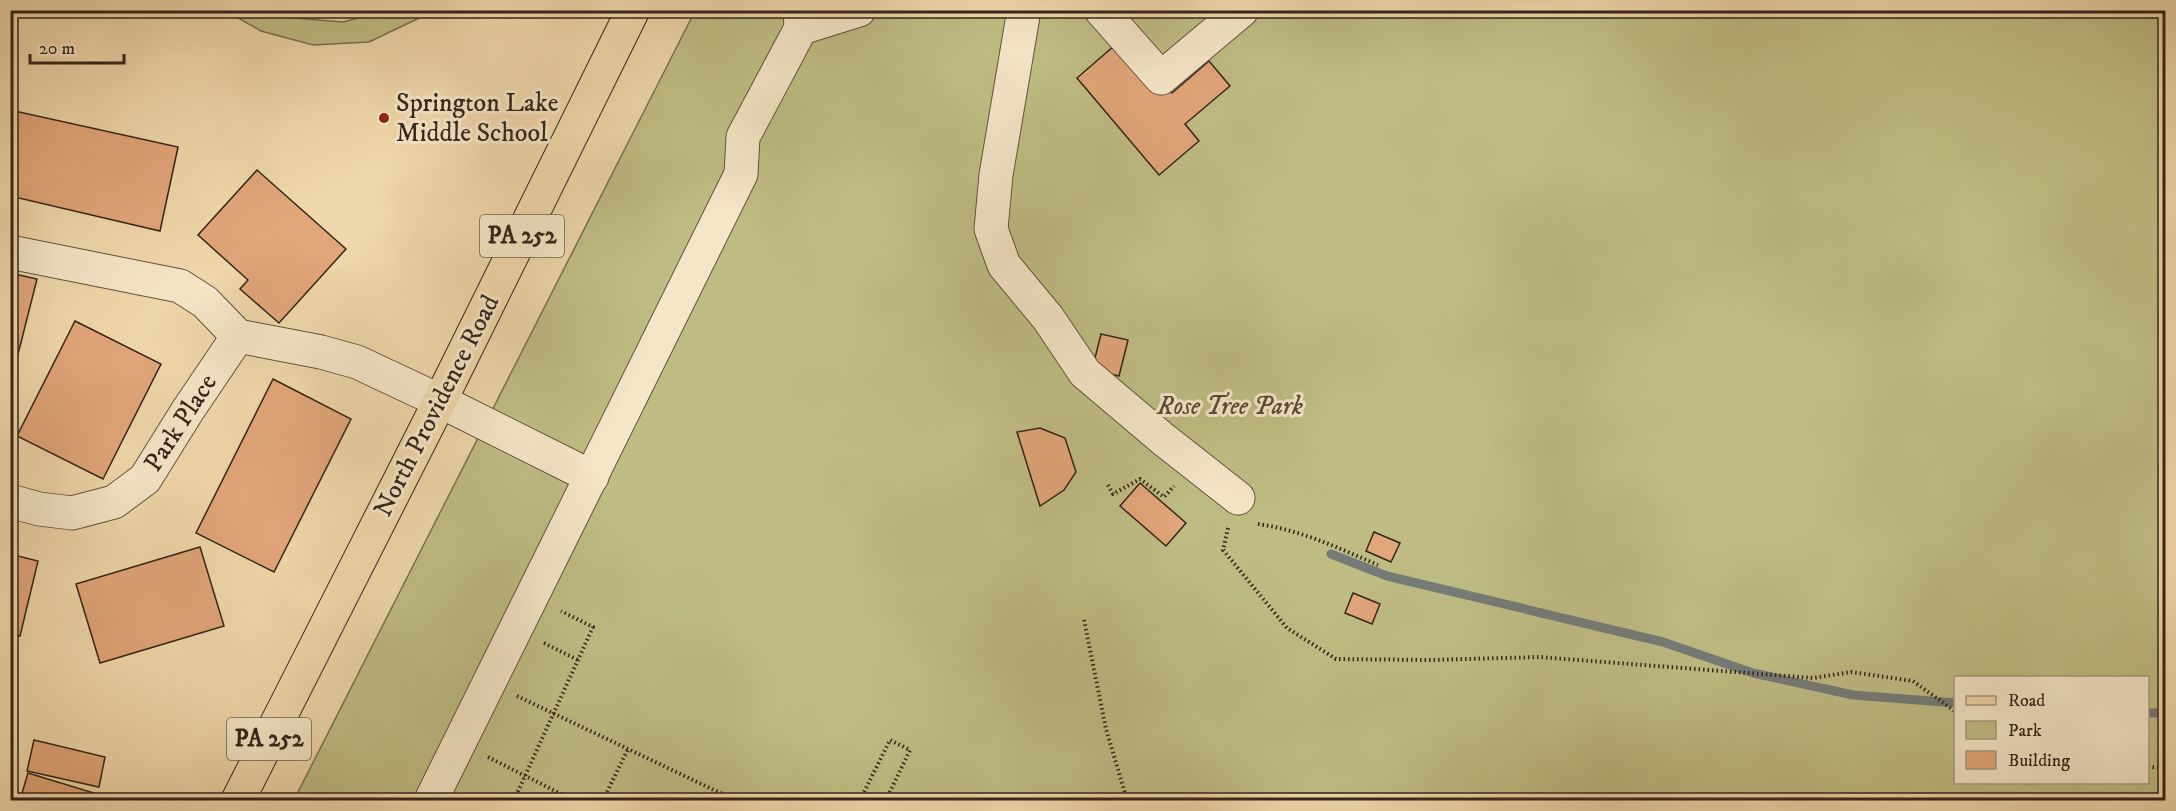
<svg xmlns="http://www.w3.org/2000/svg" width="2176" height="811" font-family="'IM FELL DW Pica',serif">
  <style>
    .green { fill: #bfbd84; stroke: #7a7150; stroke-width: 1.5; fill-rule: evenodd }
    .lines { fill: none; stroke-linecap: round; stroke-linejoin: round }
    .stream { stroke: #757c78; stroke-width: 9 }
    .building { fill: #e1a679; stroke: #34251b; stroke-width: 1.5 }
    .minor-casing { stroke: #63523f; stroke-width: 35 }
    .major-casing { stroke: #34251b; stroke-width: 35 }
    .path { stroke: #34251b; stroke-width: 4; stroke-dasharray: 1.5 3; stroke-linecap: butt }
    .minor { stroke: #f5e6c8; stroke-width: 33 }
    .major { stroke: #efd8ab; stroke-width: 33 }
    .poi-dot { fill: #8f2418; stroke: #f5e6c8; stroke-width: 2 }
    .labels { text-anchor: middle; dominant-baseline: central; stroke-width: 6; stroke-linejoin: round; paint-order: stroke }
    .shield { fill: #f5e6c8; stroke: #6e5f4f; stroke-width: 1.5 }
    .shield-label { font-size: 24px; font-weight: bold; fill: #34251b }
    .poi-label { font-size: 26px; fill: #34251b; stroke: #f5e6c8; text-anchor: start }
    .street-label { font-size: 26px; fill: #34251b; stroke: #f5e6c8 }
    .park-label { font-size: 26px; font-style: italic; fill: #574b35; stroke: #f5e6c8 }
  </style>
  <rect width="100%" height="100%" fill="#efd8ab"/>
  <filter id="stains"><feTurbulence type="fractalNoise" baseFrequency=".00333" numOctaves="4"/><feColorMatrix values="0 0 0 0 .2 0 0 0 0 .09 0 0 0 0 .02 0 0 0 .5 -.17"/></filter>
  <radialGradient id="worn" r=".72"><stop offset=".6" stop-color="#630" stop-opacity="0"/><stop offset="1" stop-color="#630" stop-opacity=".3"/></radialGradient>
  <g class="green">
    <path d="M 226,11 L 270,11 L 293,18 L 343,22 L 384,11 L 434,11 L 369,42 L 313,45 L 261,31 Z"/>
    <path d="M 695,11 L 2165,11 L 2165,800 L 294,800 ZM 1956,678 L 2148,678 L 2148,782 L 1956,782 Z"/>
  </g>
  <g class="lines">
    <g class="stream">
      <path d="M 1331,554 L 1387,576 L 1663,642 L 1753,673 L 1853,695 L 1956,703"/>
      <path d="M 2148,713 L 2166,713"/>
    </g>
  </g>
  <g class="building">
    <path d="M 1114,46 L 1166,86 L 1172,93 L 1209,61 L 1230,86 L 1185,124 L 1199,141 L 1159,175 L 1077,78 Z"/>
    <path d="M 10,110 L 178,147 L 160,231 L 10,196 Z"/>
    <path d="M 257,170 L 346,249 L 279,323 L 240,289 L 248,280 L 198,235 Z"/>
    <path d="M 10,273 L 37,279 L 10,386 Z"/>
    <path d="M 75,321 L 161,364 L 103,479 L 17,436 Z"/>
    <path d="M 1101,334 L 1128,340 L 1119,376 L 1092,370 Z"/>
    <path d="M 273,379 L 351,419 L 274,572 L 196,533 Z"/>
    <path d="M 1040,428 L 1065,438 L 1076,472 L 1064,490 L 1040,506 L 1017,432 Z"/>
    <path d="M 1140,483 L 1186,523 L 1166,546 L 1120,506 Z"/>
    <path d="M 1374,532 L 1400,543 L 1391,562 L 1366,551 Z"/>
    <path d="M 200,547 L 224,626 L 100,663 L 76,584 Z"/>
    <path d="M 10,554 L 38,561 L 20,636 L 10,634 Z"/>
    <path d="M 1353,593 L 1380,604 L 1372,624 L 1345,613 Z"/>
    <path d="M 34,740 L 105,757 L 99,787 L 27,771 Z"/>
    <path d="M 28,773 L 97,794 L 95,800 L 20,800 Z"/>
  </g>
  <g class="lines">
    <g class="minor-casing">
      <g id="minor">
        <path d="M 1024,10 L 996,175 L 991,229 L 1004,265 L 1048,318 L 1085,373 L 1163,439 L 1238,498"/>
        <path d="M 1101,10 L 1161,78 L 1242,10"/>
        <path d="M 801,28 L 859,10"/>
        <path d="M 10,252 L 180,286 L 205,302 L 238,336 L 321,352 L 357,362 L 440,401 L 592,477"/>
        <path d="M 10,501 L 39,509 L 72,513 L 114,502 L 145,479 L 188,410 L 238,336"/>
        <path d="M 431,800 L 741,174 L 743,137 L 801,28 L 800,10"/>
      </g>
    </g>
    <g class="major-casing">
      <path id="major" d="M 238,800 L 440,401 L 633,10"/>
    </g>
    <g class="path">
      <path d="M 1108,485 L 1113,494 L 1140,479 L 1164,497 L 1174,486"/>
      <path d="M 1258,524 C 1300,530 1339,548 1378,565"/>
      <path d="M 1228,528 L 1223,550 L 1287,628 L 1336,659 L 1430,660 L 1539,657 L 1813,678 L 1851,672 L 1913,681 L 1956,712"/>
      <path d="M 1084,620 L 1106,729 L 1127,800"/>
      <path d="M 544,643 L 578,660"/>
      <path d="M 517,696 L 735,800"/>
      <path d="M 488,757 L 573,800"/>
      <path d="M 2148,767 L 2166,768"/>
      <path d="M 514,800 L 593,627 L 561,611"/>
      <path d="M 603,800 L 628,749"/>
      <path d="M 860,800 L 890,740 L 910,750 L 886,800"/>
    </g>
    <use href="#minor" class="minor"/>
    <use href="#major" class="major"/>
  </g>
  <circle class="poi-dot" cx="384" cy="118" r="6"/>
  <g class="labels">
    <g class="shield">
      <rect x="480" y="215" width="84" height="42" rx="4.5"/>
      <rect x="227" y="718" width="84" height="42" rx="4.5"/>
    </g>
    <g class="shield-label">
      <text x="522" y="236">PA 252</text>
      <text x="269" y="739">PA 252</text>
    </g>
    <g class="poi-label">
      <text x="396" y="103">Springton Lake<tspan x="396" dy="30">Middle School</tspan></text>
    </g>
    <g class="street-label">
      <text transform="translate(437 406) rotate(-63)">North Providence Road</text>
      <text transform="translate(181 423) rotate(-57)">Park Place</text>
    </g>
    <g class="park-label">
      <text x="1230" y="406">Rose Tree Park</text>
    </g>
  </g>
  <rect width="2176" height="811" fill="none" stroke="#efd8ab" stroke-width="36"/>
  <rect x="12" y="12" width="2152" height="787" fill="none" stroke="#34251b" stroke-width="3"/>
  <rect x="18" y="18" width="2140" height="775" fill="none" stroke="#34251b" stroke-width="1.5"/>
  <rect x="1954" y="676" width="195" height="108" fill="#f5e6c8" stroke="#a89983" stroke-width="1.5"/>
  <rect x="1966" y="696" width="30" height="9" fill="#efd8ab" stroke="#a89983" stroke-width="1.5"/>
  <text x="2008" y="706" font-size="18" fill="#34251b">Road</text>
  <rect x="1966" y="721" width="30" height="18" fill="#bfbd84" stroke="#a89983" stroke-width="1.5"/>
  <text x="2008" y="736" font-size="18" fill="#34251b">Park</text>
  <rect x="1966" y="751" width="30" height="18" fill="#e1a679" stroke="#a89983" stroke-width="1.5"/>
  <text x="2008" y="766" font-size="18" fill="#34251b">Building</text>
  <path d="M30 54v9h94v-9" fill="none" stroke="#34251b" stroke-width="3"/>
  <text x="39" y="54" font-size="18" fill="#34251b" stroke="#f5e6c8" stroke-width="4.5" paint-order="stroke">20 m</text>
  <rect width="100%" height="100%" filter="url(#stains)"/>
  <rect width="100%" height="100%" fill="url(#worn)"/>
</svg>
